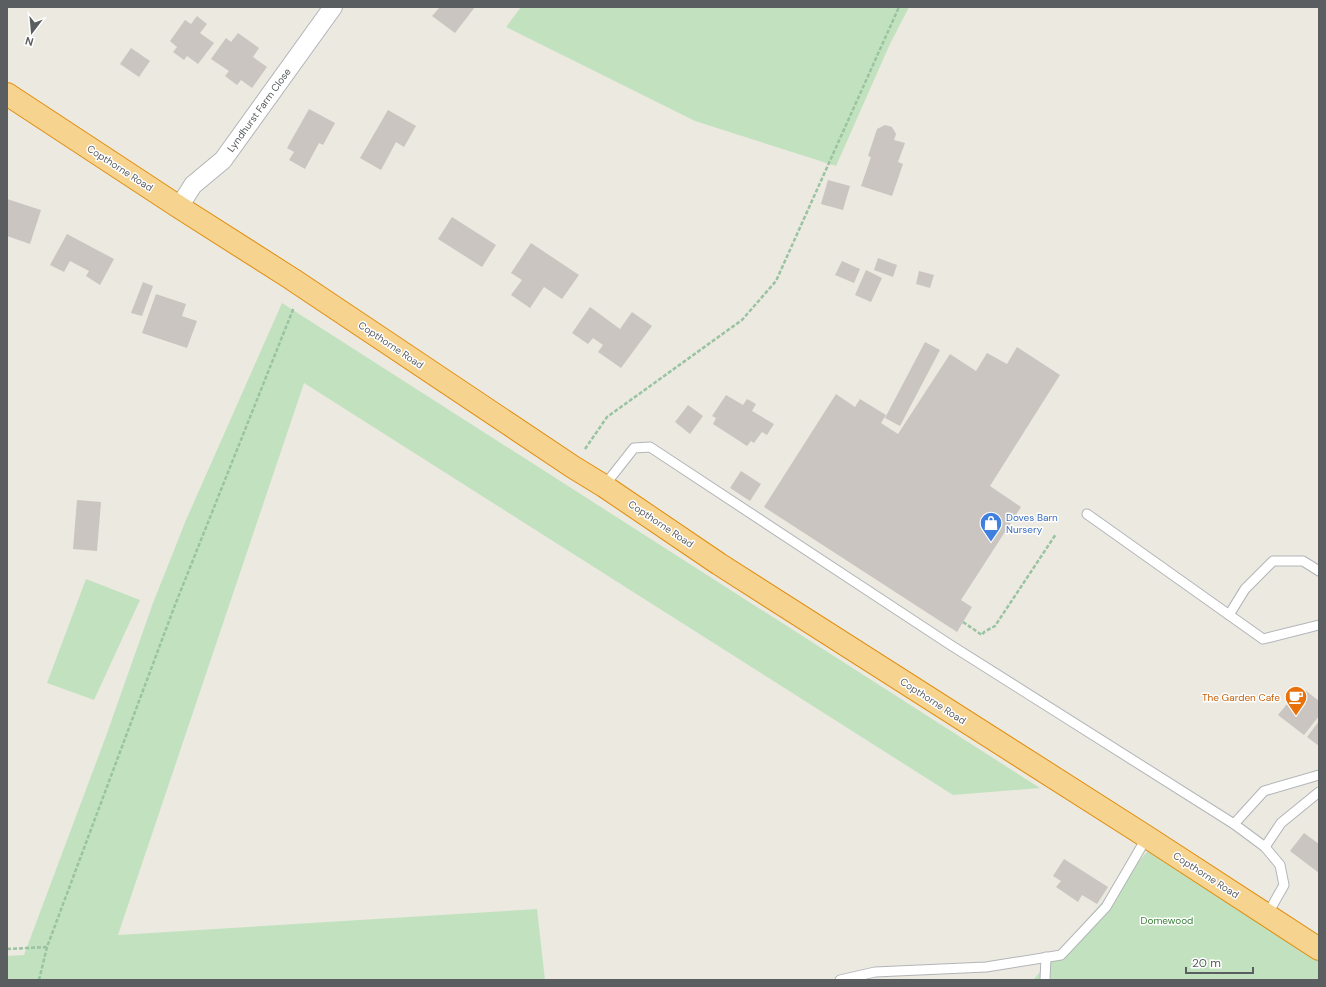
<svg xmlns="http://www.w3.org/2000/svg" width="1326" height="987" font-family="'DM Sans',sans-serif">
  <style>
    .green { fill: #c2e2bf }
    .building { fill: #cac5c0 }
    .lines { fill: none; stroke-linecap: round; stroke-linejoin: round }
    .lane-casing { stroke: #b2b5b8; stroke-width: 11 }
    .street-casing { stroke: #b2b5b8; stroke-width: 20 }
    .highway-casing { stroke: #e08d0d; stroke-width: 24 }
    .path { stroke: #99c3a1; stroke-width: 2.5; stroke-dasharray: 4 2; stroke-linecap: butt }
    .lane { stroke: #fff; stroke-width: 9 }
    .street { stroke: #fff; stroke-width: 18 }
    .highway { stroke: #f6d38e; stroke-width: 22 }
    .labels { text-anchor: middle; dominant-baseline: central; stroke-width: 3; stroke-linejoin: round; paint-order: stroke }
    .street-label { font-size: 10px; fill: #5a5e61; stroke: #fff }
    .shop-label { font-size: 10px; fill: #366cbe; stroke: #fff; text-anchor: start }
    .food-label { font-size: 10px; fill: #c56008; stroke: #fff; text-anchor: end }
    .park-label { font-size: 10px; fill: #3c8139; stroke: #fff }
  </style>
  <rect width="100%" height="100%" fill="#ece9e1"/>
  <g class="green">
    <path d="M 521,7 L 909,7 L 890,44 L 836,166 L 695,121 L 506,27 Z"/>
    <path d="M 282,303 L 1040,788 L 953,795 L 304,383 L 118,935 L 537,909 L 545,980 L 7,980 L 7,956 L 24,955 L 106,736 L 153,603 L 186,520 Z"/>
    <path d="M 86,579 L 140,600 L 94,700 L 47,683 Z"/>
    <path d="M 1155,843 L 1319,941 L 1319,980 L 1033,980 Z"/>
  </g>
  <g class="building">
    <path d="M 440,7 L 475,7 L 455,33 L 432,16 Z"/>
    <path d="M 197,16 L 207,24 L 200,33 L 214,43 L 198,64 L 187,56 L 184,60 L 173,52 L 177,47 L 170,41 L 185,20 L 191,24 Z"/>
    <path d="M 238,33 L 259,48 L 253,57 L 267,67 L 252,88 L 241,80 L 237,85 L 225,76 L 229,71 L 211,59 L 226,38 L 231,42 Z"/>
    <path d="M 131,48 L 150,61 L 139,77 L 120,64 Z"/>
    <path d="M 309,109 L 335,123 L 323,145 L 319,143 L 305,169 L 289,160 L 294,152 L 287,148 Z"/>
    <path d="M 388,110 L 416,126 L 404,147 L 396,142 L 381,170 L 360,158 Z"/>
    <path d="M 885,125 L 892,127 L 896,134 L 894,140 L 905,143 L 898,162 L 903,164 L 892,196 L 861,186 L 871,157 L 868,156 L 877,129 Z"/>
    <path d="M 828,180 L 850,186 L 843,210 L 821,204 Z"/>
    <path d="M 7,199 L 41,210 L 30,244 L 7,236 Z"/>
    <path d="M 452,217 L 496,245 L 482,267 L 438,239 Z"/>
    <path d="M 67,234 L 114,259 L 100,285 L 86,276 L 89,271 L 70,261 L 64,272 L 50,265 Z"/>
    <path d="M 531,243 L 579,275 L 562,299 L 544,287 L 530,308 L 511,295 L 522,280 L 511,273 Z"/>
    <path d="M 878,258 L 897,265 L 893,277 L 874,270 Z"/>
    <path d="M 842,261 L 860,269 L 854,283 L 835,275 Z"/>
    <path d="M 866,270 L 882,278 L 871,302 L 855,295 Z"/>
    <path d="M 919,271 L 934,275 L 930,288 L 916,284 Z"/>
    <path d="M 143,282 L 153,286 L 142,316 L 131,313 Z"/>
    <path d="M 156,294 L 186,304 L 182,316 L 197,321 L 187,348 L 142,333 Z"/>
    <path d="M 590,307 L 620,329 L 632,312 L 652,326 L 621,368 L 598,352 L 603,345 L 593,338 L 588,344 L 572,333 Z"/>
    <path d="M 925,342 L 940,350 L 900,426 L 885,418 Z"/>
    <path d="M 1017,347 L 1060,375 L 990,486 L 1021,507 L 961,600 L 972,607 L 957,632 L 764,507 L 836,394 L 855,407 L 860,399 L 886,415 L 881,423 L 898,434 L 950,354 L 976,371 L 987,353 L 1007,364 Z"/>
    <path d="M 726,395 L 743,405 L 747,399 L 756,404 L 752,411 L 774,424 L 767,435 L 762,432 L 754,443 L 751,441 L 747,446 L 713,424 L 716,418 L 712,416 Z"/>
    <path d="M 688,405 L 703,416 L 690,434 L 675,422 Z"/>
    <path d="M 741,471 L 761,484 L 750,501 L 730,488 Z"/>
    <path d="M 77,500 L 101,502 L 97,551 L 73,549 Z"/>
    <path d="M 1301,687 L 1319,701 L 1319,716 L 1304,735 L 1278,715 Z"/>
    <path d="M 1319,721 L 1319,746 L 1307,737 Z"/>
    <path d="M 1304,833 L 1319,844 L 1319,873 L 1290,851 Z"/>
    <path d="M 1064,859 L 1108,887 L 1097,904 L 1082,895 L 1078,902 L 1056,887 L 1061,881 L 1053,876 Z"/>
  </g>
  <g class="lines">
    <g class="lane-casing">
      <g id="lane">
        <path d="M 604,486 L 634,448 L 650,447 L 949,644 L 1234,824 L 1265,847 L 1280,865 L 1284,885 L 1267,915"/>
        <path d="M 1087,514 L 1263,639 L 1319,625"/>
        <path d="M 1229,615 L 1245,589 L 1273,561 L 1303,561 L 1319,571"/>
        <path d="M 1234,824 L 1264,791 L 1319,775"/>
        <path d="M 1265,847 L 1281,823 L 1319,792"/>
        <path d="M 840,980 L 875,972 L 986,967 L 1061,955 L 1106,907 L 1147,837"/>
        <path d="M 1045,980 L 1046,957"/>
      </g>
    </g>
    <g class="street-casing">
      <path id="street" d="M 179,207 L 193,185 L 223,160 L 333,7"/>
    </g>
    <g class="highway-casing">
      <path id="highway" d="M 7,94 L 179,207 L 292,279 L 573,467 L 604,486 L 719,564 L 1147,837 L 1319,949"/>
    </g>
    <g class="path">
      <path d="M 585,449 L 607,417 L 742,320 L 776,281 L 899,7"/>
      <path d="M 963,622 L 982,635 L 984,632 L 995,626 L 1056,534"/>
      <path d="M 7,949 L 47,947 L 175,605 L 294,307"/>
      <path d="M 39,980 L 47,947"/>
    </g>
    <use href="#lane" class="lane"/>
    <use href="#street" class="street"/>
    <use href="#highway" class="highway"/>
  </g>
  <defs>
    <g id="shop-pin" transform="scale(1.15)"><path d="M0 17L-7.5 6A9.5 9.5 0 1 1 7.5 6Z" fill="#3f7fe0" stroke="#fff"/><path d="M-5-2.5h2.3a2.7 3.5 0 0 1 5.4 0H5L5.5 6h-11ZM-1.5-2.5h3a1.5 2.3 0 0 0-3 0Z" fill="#fff"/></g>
    <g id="cafe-pin" transform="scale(1.15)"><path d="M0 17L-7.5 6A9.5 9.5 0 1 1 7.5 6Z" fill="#e8710a" stroke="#fff"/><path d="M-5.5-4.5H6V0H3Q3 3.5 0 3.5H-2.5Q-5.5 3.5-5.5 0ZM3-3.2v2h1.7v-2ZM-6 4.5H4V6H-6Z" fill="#fff"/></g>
  </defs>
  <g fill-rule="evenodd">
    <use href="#shop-pin" x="991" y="523"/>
    <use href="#cafe-pin" x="1296" y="697"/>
  </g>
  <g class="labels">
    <g class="street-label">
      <text transform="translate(259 110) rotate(-54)">Lyndhurst Farm Close</text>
      <text transform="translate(120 168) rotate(33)">Copthorne Road</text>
      <text transform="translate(391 345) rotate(34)">Copthorne Road</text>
      <text transform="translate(661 524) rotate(34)">Copthorne Road</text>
      <text transform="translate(933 701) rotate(33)">Copthorne Road</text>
      <text transform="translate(1206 875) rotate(33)">Copthorne Road</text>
    </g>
    <g class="shop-label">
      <text x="1006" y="517">Doves Barn<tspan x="1006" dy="12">Nursery</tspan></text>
    </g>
    <g class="food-label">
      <text x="1280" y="697">The Garden Cafe</text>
    </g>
    <g class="park-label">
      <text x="1167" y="920">Domewood</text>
    </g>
  </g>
  <rect width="1326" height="987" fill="none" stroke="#5a5e61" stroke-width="16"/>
  <g transform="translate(32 32) rotate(196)" stroke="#ffffff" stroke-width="3" paint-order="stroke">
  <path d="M0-3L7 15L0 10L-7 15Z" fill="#5a5e61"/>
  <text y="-6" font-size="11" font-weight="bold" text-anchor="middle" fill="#5a5e61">N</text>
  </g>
  <path d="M1186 967v6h67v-6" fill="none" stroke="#5a5e61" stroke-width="2"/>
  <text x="1192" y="967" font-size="12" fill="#5a5e61" stroke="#ffffff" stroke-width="3" paint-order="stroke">20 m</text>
</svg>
